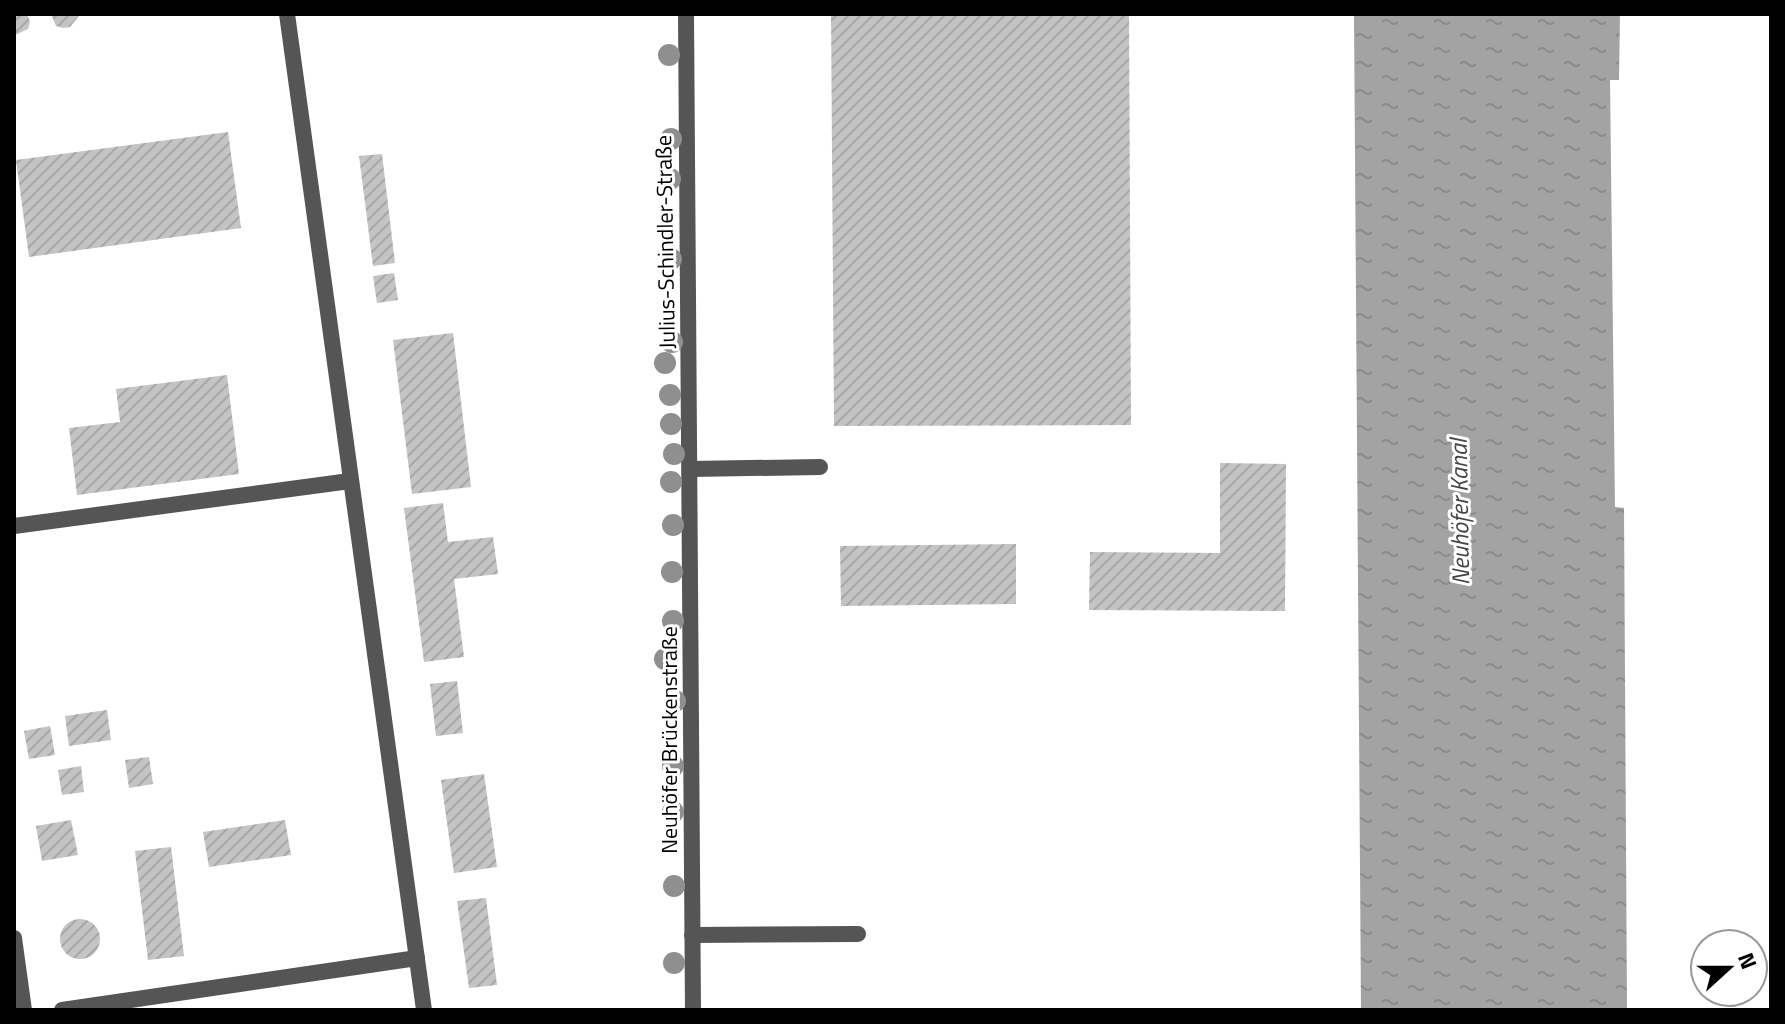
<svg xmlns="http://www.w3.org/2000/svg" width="1785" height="1024" font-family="'Titillium Web',sans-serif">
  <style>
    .water { fill: url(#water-ripples) }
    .building { fill: url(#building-hatch) }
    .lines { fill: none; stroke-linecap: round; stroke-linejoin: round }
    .lane { stroke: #555; stroke-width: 16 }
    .street { stroke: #555; stroke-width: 16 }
    .tree { fill: #8f8f8f }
    .labels { text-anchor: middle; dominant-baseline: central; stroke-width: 6; stroke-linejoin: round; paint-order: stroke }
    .street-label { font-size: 22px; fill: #000; stroke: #fff }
    .water-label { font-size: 24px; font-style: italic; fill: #444; stroke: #fff }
  </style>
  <defs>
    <pattern id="water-ripples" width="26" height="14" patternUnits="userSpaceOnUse" patternTransform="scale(2)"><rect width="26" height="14" fill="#a3a3a3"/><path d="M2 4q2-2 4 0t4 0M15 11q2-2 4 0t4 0" fill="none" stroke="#8b8b8b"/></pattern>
    <pattern id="building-hatch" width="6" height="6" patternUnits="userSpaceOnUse" patternTransform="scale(2)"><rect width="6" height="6" fill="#c4c4c4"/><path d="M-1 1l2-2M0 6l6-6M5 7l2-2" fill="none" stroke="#a7a7a7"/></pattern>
  </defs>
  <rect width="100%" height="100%" fill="#fff"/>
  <path class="water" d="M 1354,14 L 1620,14 L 1619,80 L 1610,80 L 1615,507 L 1624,508 L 1627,1010 L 1361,1010 Z"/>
  <g class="building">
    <path d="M 14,14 L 27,14 L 30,22 L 28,29 L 15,35 Z"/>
    <path d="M 51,14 L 78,14 L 79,16 L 70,27 L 63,28 L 56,26 Z"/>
    <path d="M 831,14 L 1129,14 L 1131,425 L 834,426 Z"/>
    <path d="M 228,132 L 241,228 L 29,257 L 16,160 Z"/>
    <path d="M 382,154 L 395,263 L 373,266 L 359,156 Z"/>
    <path d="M 394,273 L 398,300 L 377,303 L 373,276 Z"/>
    <path d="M 453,333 L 471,487 L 412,494 L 393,340 Z"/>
    <path d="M 227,375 L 239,474 L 77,495 L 69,428 L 120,422 L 116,389 Z"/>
    <path d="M 1220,463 L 1286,464 L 1285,611 L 1089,610 L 1090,552 L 1220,553 Z"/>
    <path d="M 443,503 L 448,542 L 493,537 L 498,574 L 454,579 L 464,657 L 424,662 L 404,508 Z"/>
    <path d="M 1016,544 L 1016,604 L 841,606 L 840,546 Z"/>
    <path d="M 457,681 L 463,733 L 436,736 L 430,684 Z"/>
    <path d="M 107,710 L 111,740 L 69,746 L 65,716 Z"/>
    <path d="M 50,726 L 55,755 L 29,759 L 24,731 Z"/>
    <path d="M 149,757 L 153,784 L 129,788 L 125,760 Z"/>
    <path d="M 81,766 L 84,792 L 62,795 L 58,770 Z"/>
    <path d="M 484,774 L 497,867 L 454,873 L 441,780 Z"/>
    <path d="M 71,820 L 78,855 L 42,861 L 36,826 Z"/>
    <path d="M 285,820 L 291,855 L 209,867 L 203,832 Z"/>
    <path d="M 171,847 L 184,956 L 148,960 L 135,851 Z"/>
    <path d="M 486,898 L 497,985 L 469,988 L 457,901 Z"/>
    <circle cx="80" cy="939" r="20"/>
  </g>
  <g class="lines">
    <g class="lane">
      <path d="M 287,14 L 424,1010"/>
      <path d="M 690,469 L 820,467"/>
      <path d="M 14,526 L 350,481"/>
      <path d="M 692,935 L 858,934"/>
      <path d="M 14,938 L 24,1010"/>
      <path d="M 62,1010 L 417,958"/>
    </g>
    <path class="street" d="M 686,14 L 693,1010"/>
  </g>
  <g class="tree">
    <circle cx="669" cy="55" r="11"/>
    <circle cx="671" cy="139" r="11"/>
    <circle cx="670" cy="179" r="11"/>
    <circle cx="671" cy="259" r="11"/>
    <circle cx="672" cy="342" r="11"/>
    <circle cx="665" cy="363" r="11"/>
    <circle cx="670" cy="395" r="11"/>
    <circle cx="671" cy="424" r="11"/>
    <circle cx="674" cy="454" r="11"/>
    <circle cx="671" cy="482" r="11"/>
    <circle cx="673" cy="525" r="11"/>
    <circle cx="672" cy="572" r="11"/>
    <circle cx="673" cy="621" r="11"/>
    <circle cx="665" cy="659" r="11"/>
    <circle cx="675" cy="701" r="11"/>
    <circle cx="673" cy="766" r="11"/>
    <circle cx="673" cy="812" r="11"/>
    <circle cx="674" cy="886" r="11"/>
    <circle cx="674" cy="963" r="11"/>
  </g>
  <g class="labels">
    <g class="street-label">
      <text transform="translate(665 242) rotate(-91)">Julius-Schindler-Straße</text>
      <text transform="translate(669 740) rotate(-90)">Neuhöfer Brückenstraße</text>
    </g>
    <g class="water-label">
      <text transform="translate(1459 512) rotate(-91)">Neuhöfer Kanal</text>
    </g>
  </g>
  <rect width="1785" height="1024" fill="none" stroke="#000000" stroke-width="32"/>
  <g transform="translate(1729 968) rotate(69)"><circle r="38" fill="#ffffff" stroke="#999999" stroke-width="2"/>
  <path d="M0-6L14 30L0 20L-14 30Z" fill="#000000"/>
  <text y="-12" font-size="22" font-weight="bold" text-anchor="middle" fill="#000000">N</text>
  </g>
</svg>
